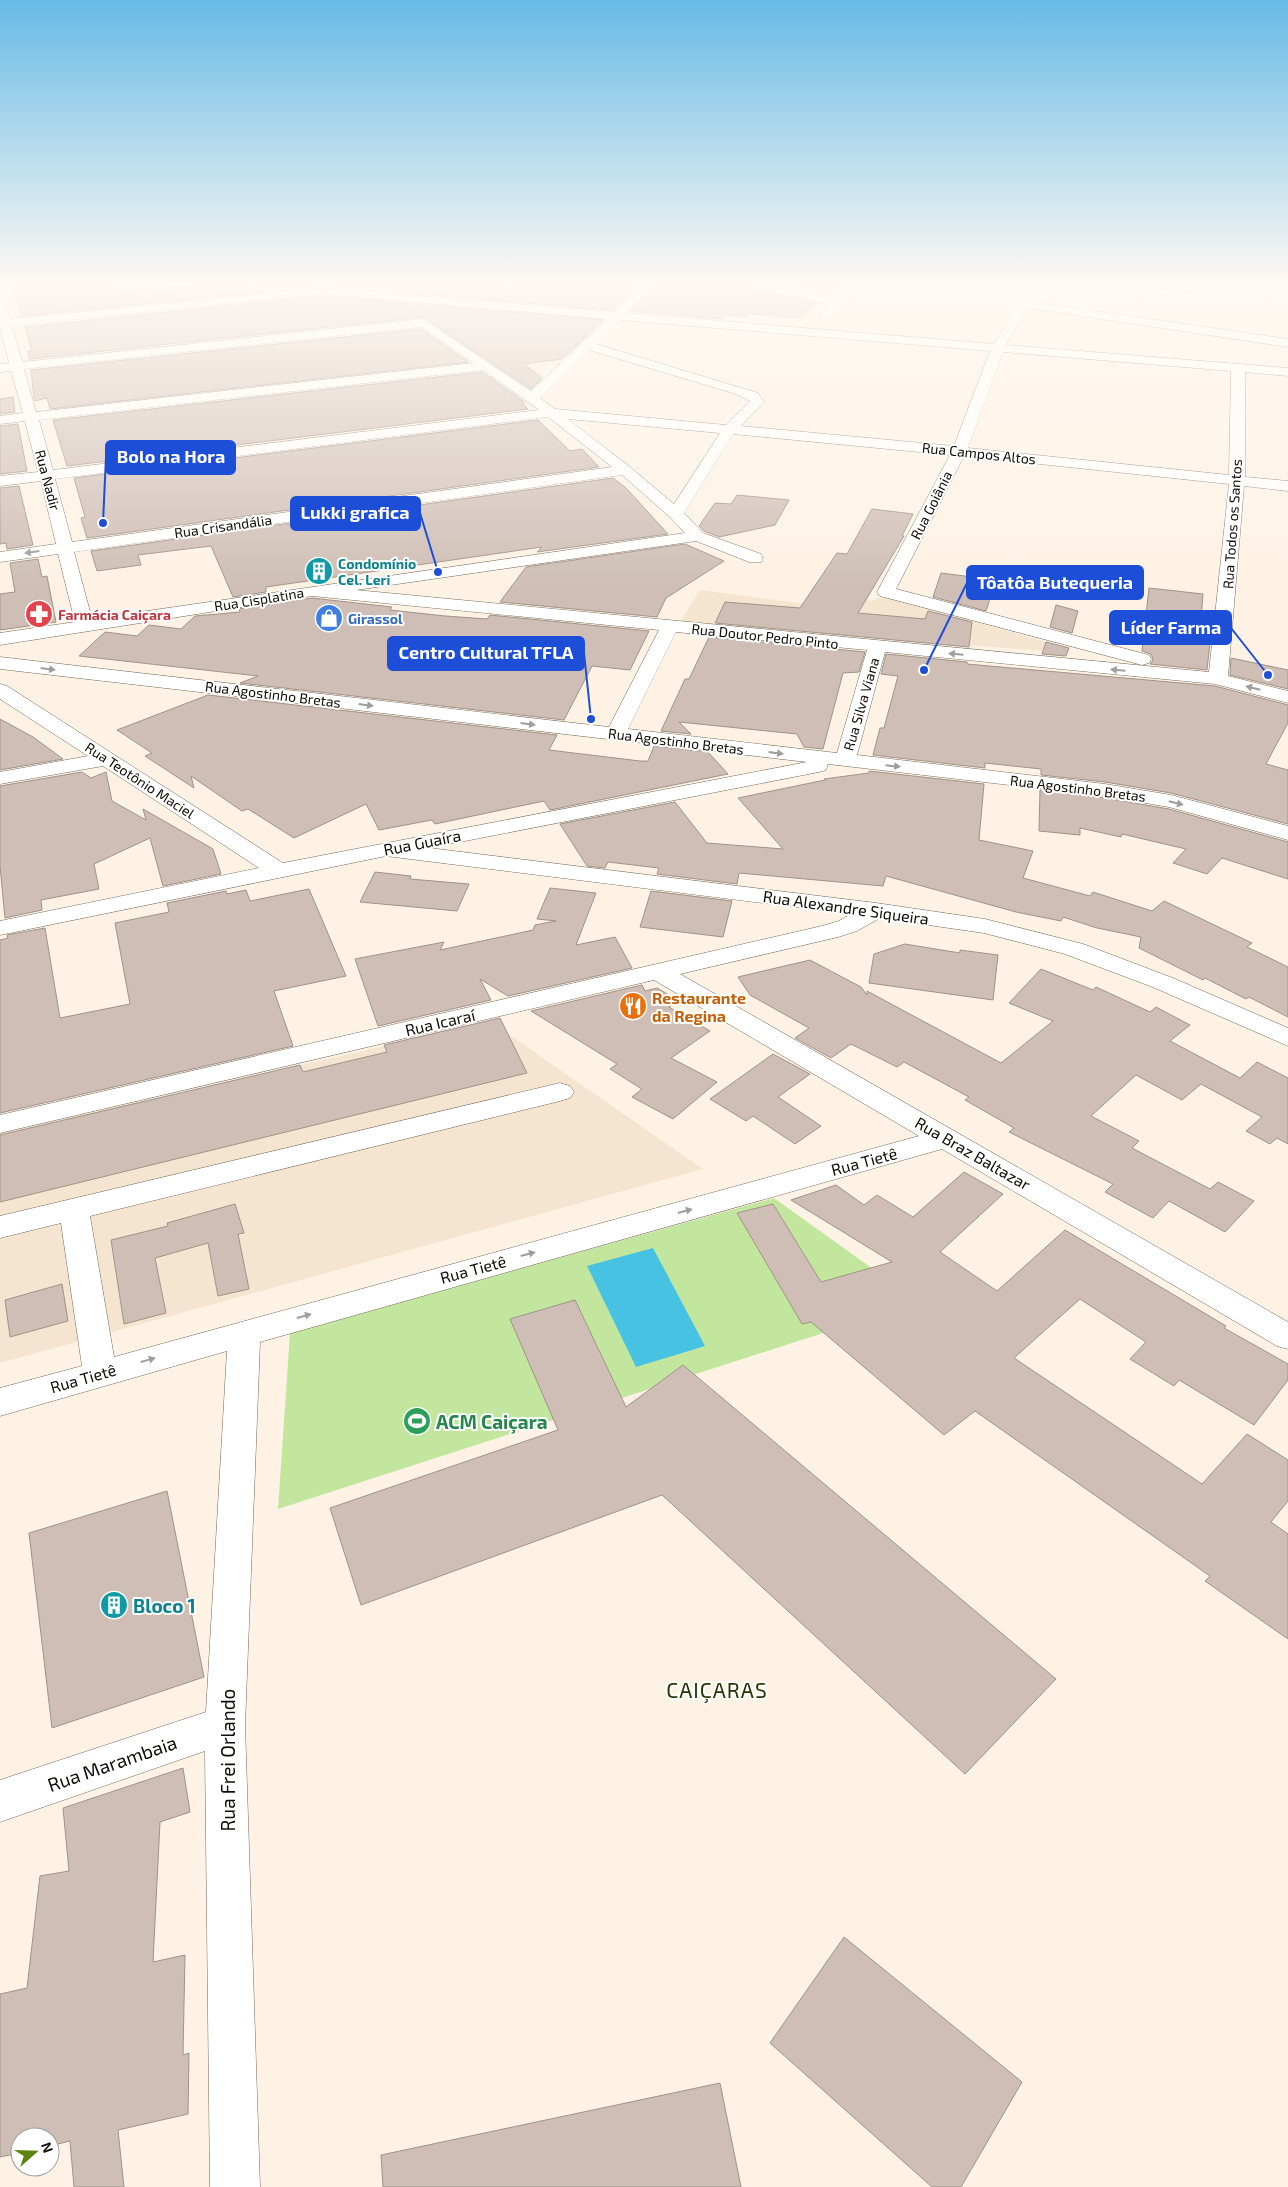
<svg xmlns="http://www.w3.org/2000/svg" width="1288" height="2187" font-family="'Exo 2',sans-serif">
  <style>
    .built { fill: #f5e5d0 }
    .green { fill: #c2e69e }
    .water { fill: #47c2e3 }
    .building { fill: #cebeb5; stroke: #a19289 }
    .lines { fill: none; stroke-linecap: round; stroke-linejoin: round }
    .minor-casing { stroke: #72685c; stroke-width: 1 }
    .minor { fill: #fff; fill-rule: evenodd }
    .oneway { fill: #9f9e9c }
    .labels { text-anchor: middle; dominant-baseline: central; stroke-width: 4; stroke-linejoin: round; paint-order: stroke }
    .far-street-label { font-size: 14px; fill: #0f0c07; stroke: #fff }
    .far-culture-label { font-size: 14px; font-weight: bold; fill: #0d838f; stroke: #fff; text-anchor: start }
    .far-health-label { font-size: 14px; font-weight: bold; fill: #be3a42; stroke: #fff; text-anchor: start }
    .far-shop-label { font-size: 14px; font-weight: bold; fill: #366cbe; stroke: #fff; text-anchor: start }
    .street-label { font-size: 16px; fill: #0f0c07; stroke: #fff }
    .food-label { font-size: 16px; font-weight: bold; fill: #c56008; stroke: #fff; text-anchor: start }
    .near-leisure-label { font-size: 19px; font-weight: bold; fill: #27864d; stroke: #fff; text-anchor: start }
    .near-culture-label { font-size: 19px; font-weight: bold; fill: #0d838f; stroke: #fff; text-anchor: start }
    .near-street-label { font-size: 19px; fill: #0f0c07; stroke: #fff }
    .near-neighbourhood-label { font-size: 21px; letter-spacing: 1px; fill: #233701; stroke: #fff }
    .leader { fill: none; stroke: #1d4ed8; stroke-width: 2 }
    .callout-dot { fill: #1d4ed8; stroke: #fff; stroke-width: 2 }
    .callout { fill: #1d4ed8; stroke: #1d4ed8; stroke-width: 2 }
    .callout-label { font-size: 18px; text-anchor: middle; font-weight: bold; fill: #fff }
  </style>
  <rect width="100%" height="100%" fill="#fef2e4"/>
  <g class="built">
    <path d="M 700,590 L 822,606 L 855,595 L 872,601 L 883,597 L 1069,648 L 1068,653 L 680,622 Z"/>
    <path d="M 491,1022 L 703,1169 L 0,1363 L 0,1133 Z"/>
  </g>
  <path class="green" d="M 774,1198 L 919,1302 L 278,1509 L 290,1333 Z"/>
  <path class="water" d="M 653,1248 L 705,1346 L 636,1367 L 587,1266 Z"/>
  <g class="building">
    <path d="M 30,284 L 113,284 L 117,293 L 206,284 L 640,284 L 613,310 L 322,286 L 22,316 L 13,286 Z"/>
    <path d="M 657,284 L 751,284 L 754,288 L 818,304 L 798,318 L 750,314 L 747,317 L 727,315 L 723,319 L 631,311 Z"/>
    <path d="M 783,284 L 843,284 L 829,295 Z"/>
    <path d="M 322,296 L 603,320 L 562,359 L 524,364 L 542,378 L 531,389 L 423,317 L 29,359 L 28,351 L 32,351 L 25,327 Z"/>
    <path d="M 420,329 L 468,362 L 50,409 L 47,398 L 35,401 L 34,399 L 31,370 Z"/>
    <path d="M 482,372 L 524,402 L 523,404 L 528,409 L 67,466 L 53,420 Z"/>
    <path d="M 13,397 L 15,412 L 0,414 L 0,399 Z"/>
    <path d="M 538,420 L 570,451 L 582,449 L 599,467 L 87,538 L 81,518 L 85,517 L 74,478 Z"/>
    <path d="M 18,424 L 27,471 L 0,474 L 0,426 Z"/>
    <path d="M 613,478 L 626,488 L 668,534 L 537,552 L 542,547 L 266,587 L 266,592 L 233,597 L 211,546 L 138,555 L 141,565 L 97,571 L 91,551 Z"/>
    <path d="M 19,486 L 33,545 L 7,549 L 6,543 L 0,544 L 0,488 Z"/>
    <path d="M 737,495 L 789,500 L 775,525 L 719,537 L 704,531 L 699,526 L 715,503 L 731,504 Z"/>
    <path d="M 872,509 L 913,514 L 902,536 L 904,536 L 858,613 L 925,619 L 928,611 L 972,622 L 969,647 L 715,623 L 725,602 L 800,608 L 837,553 L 847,554 Z"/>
    <path d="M 685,544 L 724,561 L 666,598 L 657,617 L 500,602 L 526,567 Z"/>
    <path d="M 38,559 L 42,577 L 47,576 L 56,622 L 0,630 L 0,594 L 15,592 L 10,563 Z"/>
    <path d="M 941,573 L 996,580 L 986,611 L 933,597 Z"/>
    <path d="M 1149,588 L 1203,594 L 1201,619 L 1206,620 L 1206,632 L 1211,633 L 1207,670 L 1150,664 L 1153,660 L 1151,654 L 1142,651 Z"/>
    <path d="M 312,598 L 392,607 L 390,610 L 445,616 L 487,619 L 490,615 L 649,631 L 630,670 L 592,666 L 564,720 L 240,683 L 258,676 L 79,656 L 105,632 L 137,636 L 149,625 L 181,629 L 195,616 L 240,612 L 239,609 Z"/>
    <path d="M 1056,605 L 1078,611 L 1072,633 L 1050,627 Z"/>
    <path d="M 709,637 L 865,652 L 859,672 L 843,673 L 823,749 L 804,747 L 797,734 L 679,722 L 691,734 L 661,731 L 685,679 L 689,679 Z"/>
    <path d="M 1046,642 L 1069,648 L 1066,656 L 1042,654 Z"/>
    <path d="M 886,654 L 967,662 L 967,664 L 1215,686 L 1288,705 L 1288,723 L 1266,764 L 1288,770 L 1288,824 L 1171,793 L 1105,782 L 1041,775 L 1041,769 L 985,763 L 985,768 L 873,755 L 880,728 L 884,728 L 898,676 L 881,674 Z"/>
    <path d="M 1231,658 L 1288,670 L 1288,689 L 1230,675 Z"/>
    <path d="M 208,695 L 557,735 L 549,750 L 640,761 L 648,761 L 654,746 L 708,752 L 728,774 L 550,810 L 544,801 L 435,824 L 432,820 L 379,830 L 366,804 L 294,838 L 248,809 L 242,811 L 191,776 L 194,788 L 145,756 L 152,753 L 117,730 Z"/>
    <path d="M 0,719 L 33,737 L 63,759 L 0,770 Z"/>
    <path d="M 869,771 L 984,784 L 979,840 L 1033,851 L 1023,878 L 1090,896 L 1093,892 L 1152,911 L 1164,901 L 1252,943 L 1247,947 L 1288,967 L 1288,1017 L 1249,997 L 1246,999 L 1205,978 L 1203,980 L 1139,948 L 1141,937 L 1097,928 L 1063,917 L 1061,921 L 1016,912 L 886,876 L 883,886 L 739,873 L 737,884 L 657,874 L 659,868 L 608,862 L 605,868 L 587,866 L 560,824 L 675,802 L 707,843 L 783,849 L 738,798 L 825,780 L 824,779 L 869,773 Z"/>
    <path d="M 82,772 L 91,778 L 106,772 L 112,801 L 146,820 L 143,809 L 213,849 L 221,874 L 163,886 L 150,838 L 94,864 L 99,889 L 41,900 L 42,910 L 5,918 L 0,866 L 0,786 Z"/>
    <path d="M 1040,790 L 1105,798 L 1169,809 L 1288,842 L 1288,879 L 1222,858 L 1207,874 L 1173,863 L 1186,849 L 1122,834 L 1121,837 L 1080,828 L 1080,835 L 1039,831 Z"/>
    <path d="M 375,872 L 411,876 L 410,879 L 469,884 L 457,911 L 360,902 Z"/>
    <path d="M 550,888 L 596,893 L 576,945 L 615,937 L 632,968 L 508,996 L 480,979 L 491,1000 L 378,1026 L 355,959 L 444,942 L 440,950 L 533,930 L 535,925 L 556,921 L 537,919 Z"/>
    <path d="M 309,889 L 346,976 L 274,991 L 293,1046 L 0,1113 L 0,940 L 8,938 L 7,935 L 45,928 L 60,1018 L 130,1004 L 115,923 L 169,912 L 167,903 L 226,891 L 227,894 L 246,890 L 250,901 Z"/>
    <path d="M 651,891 L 732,901 L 723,937 L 640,927 Z"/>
    <path d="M 905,944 L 960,953 L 960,950 L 998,955 L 993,1000 L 869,983 L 874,954 Z"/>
    <path d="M 810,960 L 861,987 L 867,995 L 867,991 L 1001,1063 L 1053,1021 L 1009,1003 L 1041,969 L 1093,990 L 1096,987 L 1150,1012 L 1156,1007 L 1190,1025 L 1170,1041 L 1240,1078 L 1257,1062 L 1288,1078 L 1288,1144 L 1277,1138 L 1270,1144 L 1246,1131 L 1262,1117 L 1201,1084 L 1182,1100 L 1136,1075 L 1091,1116 L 1139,1141 L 1132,1148 L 1210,1189 L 1218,1182 L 1254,1201 L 1225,1232 L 1169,1201 L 1153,1218 L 1105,1192 L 1113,1184 L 1009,1132 L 1014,1128 L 965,1100 L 969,1097 L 904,1062 L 897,1067 L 851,1044 L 831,1058 L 795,1038 L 809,1028 L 750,995 L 738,977 Z"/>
    <path d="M 642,985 L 645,991 L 657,988 L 679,1001 L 669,1007 L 710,1031 L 671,1058 L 717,1082 L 673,1119 L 632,1097 L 642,1089 L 610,1069 L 617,1064 L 531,1011 Z"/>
    <path d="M 500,1018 L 527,1073 L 0,1202 L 0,1135 L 300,1065 L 303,1072 L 387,1052 L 384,1045 Z"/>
    <path d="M 773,1054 L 810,1074 L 778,1097 L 821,1126 L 795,1144 L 753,1116 L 746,1121 L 710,1099 Z"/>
    <path d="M 964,1172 L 1003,1194 L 940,1252 L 997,1291 L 1065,1230 L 1226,1326 L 1224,1328 L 1288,1364 L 1288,1380 L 1254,1425 L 1179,1380 L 1174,1386 L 1130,1359 L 1146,1342 L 1080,1299 L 1014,1358 L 1202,1484 L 1247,1434 L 1288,1460 L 1288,1501 L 1271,1522 L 1288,1534 L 1288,1639 L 1205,1581 L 1210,1576 L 975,1411 L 944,1435 L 811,1322 L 802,1324 L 737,1213 L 773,1204 L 821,1282 L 892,1262 L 791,1200 L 836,1185 L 864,1205 L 877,1195 L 913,1217 Z"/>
    <path d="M 235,1204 L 244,1233 L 238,1234 L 249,1289 L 218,1296 L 208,1243 L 155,1258 L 166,1313 L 124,1324 L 111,1240 L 168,1226 L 167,1223 Z"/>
    <path d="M 62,1284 L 68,1321 L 10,1337 L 5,1300 Z"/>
    <path d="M 575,1300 L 626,1407 L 683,1365 L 1056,1679 L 965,1774 L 662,1495 L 361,1605 L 330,1508 L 558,1430 L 510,1319 Z"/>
    <path d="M 167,1491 L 204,1677 L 52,1728 L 29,1533 Z"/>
    <path d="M 183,1768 L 190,1812 L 160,1822 L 153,1962 L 185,1955 L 183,2055 L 189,2053 L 188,2114 L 118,2130 L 124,2187 L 74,2187 L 70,2141 L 50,2146 L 50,2137 L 20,2137 L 20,2153 L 0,2157 L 0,1994 L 27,1988 L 40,1876 L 69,1871 L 63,1808 Z"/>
    <path d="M 844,1937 L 1022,2082 L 961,2187 L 932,2187 L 770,2043 Z"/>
    <path d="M 720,2083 L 741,2187 L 383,2187 L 381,2155 Z"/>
  </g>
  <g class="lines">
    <g class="minor-casing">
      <g id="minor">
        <path d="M 643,284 L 655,284 L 627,313 L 994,344 L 1019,304 L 1035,284 L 1046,284 L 1033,302 L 1288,339 L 1288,347 L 1028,308 L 1006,345 L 1288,368 L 1288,376 L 1245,372 L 1245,477 L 1288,481 L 1288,491 L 1244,486 L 1228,676 L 1288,691 L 1288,703 L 1215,684 L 885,652 L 857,755 L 1105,784 L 1171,795 L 1288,826 L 1288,840 L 1169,807 L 1105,796 L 828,764 L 826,770 L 819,772 L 429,848 L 876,903 L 985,919 L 1083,944 L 1173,978 L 1288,1028 L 1288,1046 L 1155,988 L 1065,954 L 984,933 L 880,918 L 857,931 L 838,937 L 680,974 L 1288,1322 L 1288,1349 L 1277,1346 L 942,1149 L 260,1342 L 245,1725 L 260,2187 L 210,2187 L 205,1751 L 0,1822 L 0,1780 L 206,1712 L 227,1351 L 0,1416 L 0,1388 L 82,1366 L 61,1223 L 0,1238 L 0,1216 L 560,1083 L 570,1086 L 574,1092 L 570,1098 L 560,1101 L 90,1216 L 114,1357 L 919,1136 L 654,980 L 0,1133 L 0,1115 L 822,926 L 839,921 L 851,914 L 386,856 L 0,935 L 0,921 L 259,868 L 103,766 L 0,784 L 0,772 L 88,756 L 0,699 L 0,684 L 7,686 L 283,863 L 807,762 L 0,669 L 0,657 L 609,727 L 659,630 L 312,596 L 0,645 L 0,633 L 75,622 L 58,554 L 0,562 L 0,552 L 56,544 L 41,481 L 0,486 L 0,476 L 38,472 L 25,421 L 0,424 L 0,416 L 23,413 L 11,371 L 0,372 L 0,364 L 9,363 L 0,328 L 0,302 L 6,306 L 10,319 L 322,288 L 614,312 ZM 322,294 L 607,319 L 531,391 L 423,319 L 22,362 L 12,326 ZM 620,320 L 990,351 L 954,446 L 741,426 L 764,402 L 758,393 L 596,344 ZM 421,327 L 473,363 L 36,412 L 24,369 ZM 589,350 L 736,394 L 750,401 L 726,425 L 555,409 L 540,398 ZM 1003,352 L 1231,371 L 1229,475 L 968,448 ZM 483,370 L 539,410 L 53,470 L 39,420 ZM 548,417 L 612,467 L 72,542 L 55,479 ZM 568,419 L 720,433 L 674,504 L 630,467 ZM 733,434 L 950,455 L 877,592 L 880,596 L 1142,665 L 1149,663 L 1151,659 L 1149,655 L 896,589 L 964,456 L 1229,484 L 1209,672 L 356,590 L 696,541 L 749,562 L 761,562 L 763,558 L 761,554 L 703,533 L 684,513 ZM 622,475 L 670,517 L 685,533 L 92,619 L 74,552 ZM 676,632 L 867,650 L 837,753 L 628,729 Z"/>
        <path d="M 753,284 L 774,284 L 836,299 L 851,284 L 863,284 L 829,319 L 825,320 L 819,316 L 830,305 L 754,286 Z"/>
        <path d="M 1193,284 L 1223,284 L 1218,287 L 1144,298 L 1138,295 L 1144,292 Z"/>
      </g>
    </g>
    <use href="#minor" class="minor"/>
  </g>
  <defs><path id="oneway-solid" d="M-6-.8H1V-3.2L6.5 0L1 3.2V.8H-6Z" transform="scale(1.25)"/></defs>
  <g class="oneway">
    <use href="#oneway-solid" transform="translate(32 552) rotate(172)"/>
    <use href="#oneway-solid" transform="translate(956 654) rotate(-175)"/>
    <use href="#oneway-solid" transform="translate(48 669) rotate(7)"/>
    <use href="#oneway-solid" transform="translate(1118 670) rotate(-175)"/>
    <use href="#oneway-solid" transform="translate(1253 688) rotate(-166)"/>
    <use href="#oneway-solid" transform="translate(366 705) rotate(7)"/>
    <use href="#oneway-solid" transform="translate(528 724) rotate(7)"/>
    <use href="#oneway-solid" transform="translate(776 753) rotate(7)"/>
    <use href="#oneway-solid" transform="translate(893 766) rotate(6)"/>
    <use href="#oneway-solid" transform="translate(1176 803) rotate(14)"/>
    <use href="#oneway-solid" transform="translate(685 1211) rotate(-15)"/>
    <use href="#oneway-solid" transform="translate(528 1254) rotate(-15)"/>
    <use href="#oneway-solid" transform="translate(304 1316) rotate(-15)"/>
    <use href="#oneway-solid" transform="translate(148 1360) rotate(-16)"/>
  </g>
  <linearGradient id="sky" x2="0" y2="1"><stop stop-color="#67bae6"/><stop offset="0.48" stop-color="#fff9f3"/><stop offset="1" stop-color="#fff9f3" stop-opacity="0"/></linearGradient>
  <rect width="1288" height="590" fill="url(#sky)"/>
  <defs>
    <g id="building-disc" transform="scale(1.4375)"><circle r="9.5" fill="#0f9aa8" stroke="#fff"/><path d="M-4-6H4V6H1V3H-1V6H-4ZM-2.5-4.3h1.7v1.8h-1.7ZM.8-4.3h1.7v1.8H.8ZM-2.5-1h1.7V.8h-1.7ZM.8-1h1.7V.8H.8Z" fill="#fff"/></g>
    <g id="pharmacy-disc" transform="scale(1.4375)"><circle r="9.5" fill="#e0444e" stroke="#fff"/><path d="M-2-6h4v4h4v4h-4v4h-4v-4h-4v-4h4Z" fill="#fff"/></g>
    <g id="shop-disc" transform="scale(1.4375)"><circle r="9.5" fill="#3f7fe0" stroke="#fff"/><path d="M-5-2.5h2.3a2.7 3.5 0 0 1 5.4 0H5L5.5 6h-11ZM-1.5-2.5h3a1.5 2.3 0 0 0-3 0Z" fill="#fff"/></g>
    <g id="restaurant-disc" transform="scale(1.4375)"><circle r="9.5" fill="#e8710a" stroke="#fff"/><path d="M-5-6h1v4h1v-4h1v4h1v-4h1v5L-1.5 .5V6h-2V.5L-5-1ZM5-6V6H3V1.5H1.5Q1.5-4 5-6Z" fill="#fff"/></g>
    <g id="stadium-disc" transform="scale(1.4375)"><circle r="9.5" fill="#2e9e5b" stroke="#fff"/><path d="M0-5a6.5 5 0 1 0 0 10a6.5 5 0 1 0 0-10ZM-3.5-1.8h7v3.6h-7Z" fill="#fff"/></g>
  </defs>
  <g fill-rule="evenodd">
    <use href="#building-disc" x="319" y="571"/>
    <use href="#pharmacy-disc" x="39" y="614"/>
    <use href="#shop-disc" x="329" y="618"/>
    <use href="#restaurant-disc" x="633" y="1006"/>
    <use href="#stadium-disc" x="417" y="1421"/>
    <use href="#building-disc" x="114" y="1605"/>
  </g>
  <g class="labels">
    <g class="far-street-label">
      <text transform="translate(979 453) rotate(6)">Rua Campos Altos</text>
      <text transform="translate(48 480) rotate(75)">Rua Nadir</text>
      <text transform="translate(931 505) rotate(-63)">Rua Goiânia</text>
      <text transform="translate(1232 524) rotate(-86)">Rua Todos os Santos</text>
      <text transform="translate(223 526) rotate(-8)">Rua Crisandália</text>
      <text transform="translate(259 599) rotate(-9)">Rua Cisplatina</text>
      <text transform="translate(765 636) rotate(6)">Rua Doutor Pedro Pinto</text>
      <text transform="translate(273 694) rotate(7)">Rua Agostinho Bretas</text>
      <text transform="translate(861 704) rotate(-74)">Rua Silva Viana</text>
      <text transform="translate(676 741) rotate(7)">Rua Agostinho Bretas</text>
      <text transform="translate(140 780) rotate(33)">Rua Teotônio Maciel</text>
      <text transform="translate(1078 788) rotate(7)">Rua Agostinho Bretas</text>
    </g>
    <g class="far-culture-label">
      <text x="338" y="563">Condomínio<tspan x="338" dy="16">Cel. Leri</tspan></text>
    </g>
    <g class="far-health-label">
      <text x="58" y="614">Farmácia Caiçara</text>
    </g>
    <g class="far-shop-label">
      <text x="348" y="618">Girassol</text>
    </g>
    <g class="street-label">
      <text transform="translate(422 842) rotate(-11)">Rua Guaíra</text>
      <text transform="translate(846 907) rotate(8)">Rua Alexandre Siqueira</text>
      <text transform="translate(440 1022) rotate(-13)">Rua Icaraí</text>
      <text transform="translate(973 1153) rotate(30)">Rua Braz Baltazar</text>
      <text transform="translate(864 1161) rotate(-15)">Rua Tietê</text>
      <text transform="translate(473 1269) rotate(-15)">Rua Tietê</text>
      <text transform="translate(83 1378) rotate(-16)">Rua Tietê</text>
    </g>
    <g class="food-label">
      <text x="652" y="997">Restaurante<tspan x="652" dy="18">da Regina</tspan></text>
    </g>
    <g class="near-leisure-label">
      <text x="436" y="1421">ACM Caiçara</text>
    </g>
    <g class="near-culture-label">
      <text x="133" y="1605">Bloco 1</text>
    </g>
    <g class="near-street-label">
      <text transform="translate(227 1760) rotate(-90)">Rua Frei Orlando</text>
      <text transform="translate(112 1763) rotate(-19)">Rua Marambaia</text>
    </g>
    <g class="near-neighbourhood-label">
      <text x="717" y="1689">CAIÇARAS</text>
    </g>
  </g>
  <path class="leader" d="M103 523L106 457M438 572L420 513M924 670L967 583M1268 675L1231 628M591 719L584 653"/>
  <g class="callout-dot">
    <circle cx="103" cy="523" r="5"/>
    <circle cx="438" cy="572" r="5"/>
    <circle cx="924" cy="670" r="5"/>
    <circle cx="1268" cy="675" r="5"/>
    <circle cx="591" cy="719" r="5"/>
  </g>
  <g class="callout">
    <rect x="106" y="441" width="129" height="33" rx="5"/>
    <rect x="291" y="497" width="129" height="33" rx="5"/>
    <rect x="967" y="566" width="176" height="33" rx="5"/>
    <rect x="1110" y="611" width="121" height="33" rx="5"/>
    <rect x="388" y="637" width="196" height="33" rx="5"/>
  </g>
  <g class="callout-label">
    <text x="171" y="463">Bolo na Hora</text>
    <text x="355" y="519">Lukki grafica</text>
    <text x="1055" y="589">Tôatôa Butequeria</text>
    <text x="1171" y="634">Líder Farma</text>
    <text x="486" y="659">Centro Cultural TFLA</text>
  </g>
  <g transform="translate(35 2152) rotate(70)"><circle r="24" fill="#ffffff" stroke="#9f9e9c"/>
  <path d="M0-4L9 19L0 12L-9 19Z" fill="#5b840d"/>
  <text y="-8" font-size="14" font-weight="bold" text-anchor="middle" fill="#0f0c07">N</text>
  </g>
</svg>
